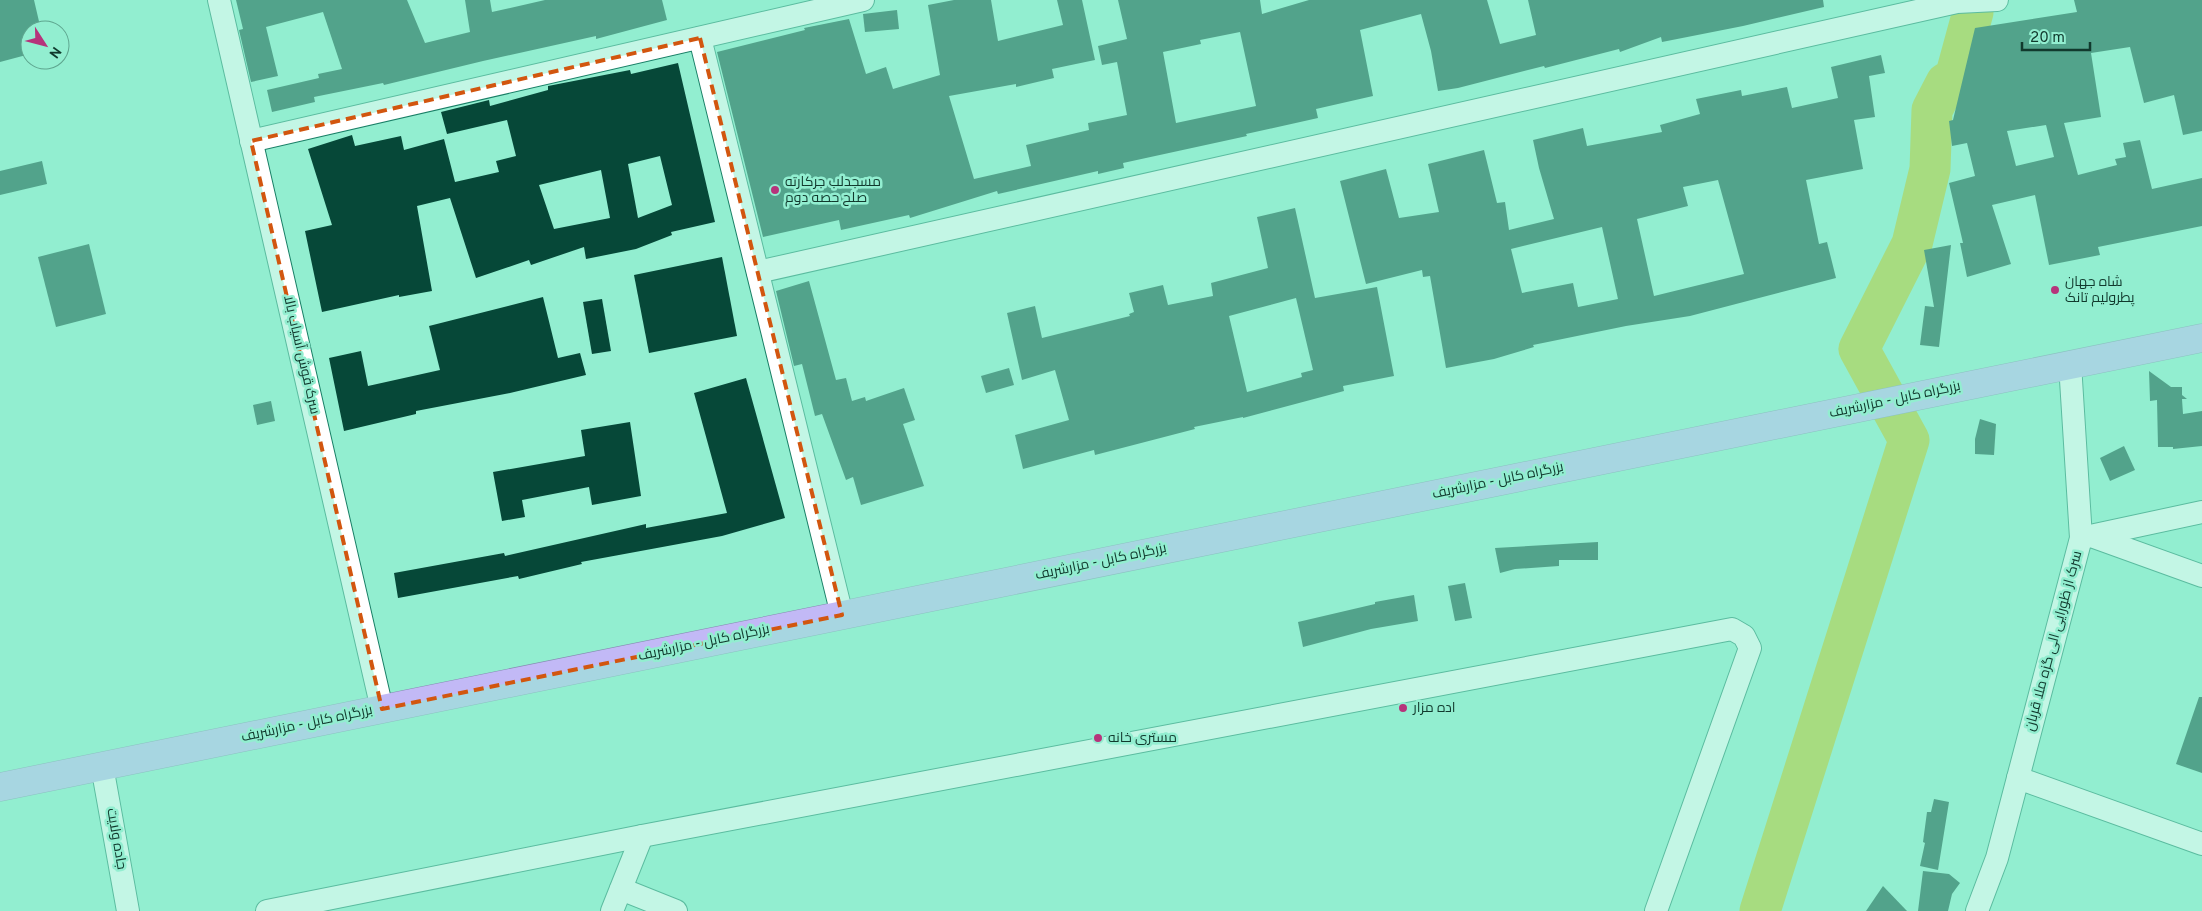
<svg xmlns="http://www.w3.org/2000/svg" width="2202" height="911" font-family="Overpass,Cairo,sans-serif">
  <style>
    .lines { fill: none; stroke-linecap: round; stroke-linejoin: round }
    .river { stroke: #c1c521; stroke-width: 41 }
    .building { fill: #064838; fill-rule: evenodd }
    .minor-casing { stroke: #197f66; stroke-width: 24 }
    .highway-casing { stroke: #848cb0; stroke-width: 29 }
    .minor { stroke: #fff; stroke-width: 22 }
    .highway { stroke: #c2b9f6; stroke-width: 28 }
    .marked { fill: none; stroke: #d2560f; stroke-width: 4; stroke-dasharray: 10 6; stroke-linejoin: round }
    .poi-dot { fill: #b6337b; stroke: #92eed0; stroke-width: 2 }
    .labels { text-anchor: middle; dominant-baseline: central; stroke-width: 5; stroke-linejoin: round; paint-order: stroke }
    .poi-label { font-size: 14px; fill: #11392d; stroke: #92eed0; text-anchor: start }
    .street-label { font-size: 14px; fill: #11392d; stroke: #92eed0 }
  </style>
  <rect width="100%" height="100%" fill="#92eed0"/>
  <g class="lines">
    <path class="river" d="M 1760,911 L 1909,440 L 1859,349 L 1912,244 L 1930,169 L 1932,110 L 1946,83 L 1955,78 L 1973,12"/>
  </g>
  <g class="building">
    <path d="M 0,0 L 34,0 L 41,30 L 30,30 L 30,54 L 0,62 Z"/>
    <path d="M 236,0 L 407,0 L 425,43 L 470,32 L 465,0 L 490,0 L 492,12 L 545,0 L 662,0 L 667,20 L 596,39 L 596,36 L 483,61 L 384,85 L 383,83 L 314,97 L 315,102 L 272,112 L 267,90 L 319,78 L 318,74 L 342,69 L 323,12 L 266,27 L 278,76 L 251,82 L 239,30 L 243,29 Z"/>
    <path d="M 954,0 L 991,0 L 998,41 L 1063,25 L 1057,0 L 1082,0 L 1095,60 L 1052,69 L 1054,78 L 1016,87 L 1016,84 L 949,96 L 974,179 L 1031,166 L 1026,145 L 1089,130 L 1088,123 L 1127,115 L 1117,62 L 1102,65 L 1098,46 L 1127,39 L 1118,0 L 1260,0 L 1262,14 L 1309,0 L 1487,0 L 1500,44 L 1536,35 L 1528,0 L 1823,0 L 1824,7 L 1743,26 L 1662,42 L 1661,37 L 1620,52 L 1619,49 L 1545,68 L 1544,66 L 1458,88 L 1438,91 L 1431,51 L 1421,14 L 1360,30 L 1373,96 L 1316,109 L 1318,118 L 1246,134 L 1247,136 L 1123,163 L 1124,168 L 1098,174 L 1098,171 L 998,194 L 997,191 L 910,218 L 909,215 L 841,230 L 839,220 L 763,237 L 717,52 L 805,30 L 804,28 L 849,19 L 866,74 L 886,67 L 893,89 L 940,75 L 928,5 ZM 1240,32 L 1256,106 L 1176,123 L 1163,52 L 1201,44 L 1200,40 Z"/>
    <path d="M 2074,0 L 2202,0 L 2202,131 L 2183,135 L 2174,95 L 2144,103 L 2130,47 L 2091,53 L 2101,117 L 2064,123 L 2078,175 L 2117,165 L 2115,159 L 2126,157 L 2123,143 L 2140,140 L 2152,189 L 2202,178 L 2202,226 L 2098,247 L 2100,255 L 2049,265 L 2035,195 L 1992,205 L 2011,264 L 1967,277 L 1960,243 L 1963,243 L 1949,183 L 1975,176 L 1967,143 L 1952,146 L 1949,121 L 1953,120 L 1975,28 L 2077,12 ZM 2046,125 L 2054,157 L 2016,166 L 2007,131 Z"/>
    <path d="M 897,10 L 899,29 L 865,32 L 863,14 Z"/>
    <path d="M 1881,55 L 1885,73 L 1869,76 L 1875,117 L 1854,120 L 1863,169 L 1806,180 L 1819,244 L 1827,242 L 1836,278 L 1690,316 L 1626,326 L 1533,345 L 1534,347 L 1494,359 L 1446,368 L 1430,276 L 1423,277 L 1422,270 L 1366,284 L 1340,181 L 1386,169 L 1399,218 L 1439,212 L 1428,164 L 1484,150 L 1497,203 L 1505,202 L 1509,230 L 1554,219 L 1539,168 L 1533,140 L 1583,128 L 1587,146 L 1662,132 L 1660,125 L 1700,114 L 1696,99 L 1741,90 L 1742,96 L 1787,87 L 1792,108 L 1838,98 L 1831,67 ZM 1718,180 L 1744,274 L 1654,296 L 1637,219 L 1688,206 L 1683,187 ZM 1602,227 L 1618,299 L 1578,307 L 1573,283 L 1522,293 L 1511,249 Z"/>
    <path d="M 678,63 L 715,222 L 671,232 L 672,235 L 636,249 L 586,259 L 584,247 L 531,265 L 529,260 L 476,278 L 450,198 L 417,206 L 432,291 L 399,297 L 399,295 L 322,312 L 305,231 L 332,225 L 308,149 L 352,135 L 355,146 L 401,136 L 404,150 L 444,139 L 455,182 L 499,172 L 496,161 L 516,156 L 507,120 L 447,134 L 441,112 L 489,100 L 490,106 L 548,90 L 548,86 L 630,70 L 631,74 ZM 660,156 L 672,205 L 638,218 L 628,164 ZM 601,170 L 610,218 L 554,229 L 539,185 Z"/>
    <path d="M 42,161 L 47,184 L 0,195 L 0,171 Z"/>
    <path d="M 1295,208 L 1315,298 L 1377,287 L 1394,376 L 1343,386 L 1344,391 L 1243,418 L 1243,417 L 1194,427 L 1195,429 L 1095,455 L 1094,450 L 1023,469 L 1015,435 L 1069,420 L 1055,370 L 1022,380 L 1007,313 L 1035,306 L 1042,338 L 1130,316 L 1129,314 L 1134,312 L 1129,293 L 1163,285 L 1168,305 L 1213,296 L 1211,283 L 1268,268 L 1257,217 ZM 1296,298 L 1313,370 L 1301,373 L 1302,377 L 1247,392 L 1229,316 Z"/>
    <path d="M 89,244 L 106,314 L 56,327 L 38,257 Z"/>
    <path d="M 1951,245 L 1939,347 L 1920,345 L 1925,306 L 1934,307 L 1924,250 Z"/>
    <path d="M 722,257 L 737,336 L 649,353 L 634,275 Z"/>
    <path d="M 809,281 L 836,380 L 846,378 L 852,401 L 865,397 L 866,401 L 904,388 L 915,420 L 903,424 L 924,486 L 861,505 L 853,477 L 846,480 L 822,414 L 815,416 L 802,364 L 794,366 L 776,291 Z"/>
    <path d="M 543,297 L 558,358 L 580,353 L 586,375 L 510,393 L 416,411 L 416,414 L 344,431 L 329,358 L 361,351 L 368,386 L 440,370 L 429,326 Z"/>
    <path d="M 602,299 L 611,351 L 592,354 L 583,302 Z"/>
    <path d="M 1009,368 L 1014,385 L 986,393 L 981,376 Z"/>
    <path d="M 2149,371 L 2171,387 L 2182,387 L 2182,395 L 2187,399 L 2182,399 L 2183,414 L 2202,411 L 2202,446 L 2173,449 L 2173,447 L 2158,447 L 2157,400 L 2150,401 Z"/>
    <path d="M 746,378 L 785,518 L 722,536 L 581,562 L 582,564 L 519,579 L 518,576 L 398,598 L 394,573 L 504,553 L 505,556 L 646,524 L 646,528 L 727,513 L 694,393 Z"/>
    <path d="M 271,401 L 275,421 L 257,425 L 253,405 Z"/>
    <path d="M 1980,419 L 1996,424 L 1994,455 L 1975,454 L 1975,439 Z"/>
    <path d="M 630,422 L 641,496 L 592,505 L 589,487 L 522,500 L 525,517 L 502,521 L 493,472 L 585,456 L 581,430 Z"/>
    <path d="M 2124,446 L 2135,470 L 2110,481 L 2100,458 Z"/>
    <path d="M 1598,542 L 1598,560 L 1559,560 L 1559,566 L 1515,569 L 1500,573 L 1495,548 Z"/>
    <path d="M 1465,583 L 1472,618 L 1455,621 L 1448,586 Z"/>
    <path d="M 1414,595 L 1418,621 L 1371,629 L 1303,647 L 1298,622 L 1375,604 L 1375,602 Z"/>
    <path d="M 2199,697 L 2202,697 L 2202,773 L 2176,764 Z"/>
    <path d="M 1934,799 L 1949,802 L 1938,870 L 1920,866 L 1925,843 L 1923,842 L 1927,812 L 1931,812 Z"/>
    <path d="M 1923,871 L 1949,874 L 1960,883 L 1952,894 L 1948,911 L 1918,911 Z"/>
    <path d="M 1883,886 L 1907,911 L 1866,911 Z"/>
  </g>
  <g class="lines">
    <g class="minor-casing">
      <g id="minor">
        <path d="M 219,0 L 382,709"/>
        <path d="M 700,38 L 842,615"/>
        <path d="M 251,141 L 863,0"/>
        <path d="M 758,272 L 1957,2 L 1997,0"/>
        <path d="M 2091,536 L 2202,576"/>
        <path d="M 2081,538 L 2202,512"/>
        <path d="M 102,766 L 128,911"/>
        <path d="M 2018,778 L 2202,844"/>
        <path d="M 621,889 L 676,911"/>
        <path d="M 267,911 L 642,836 L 1732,629 L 1744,636 L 1750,648 L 1656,911"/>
        <path d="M 612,911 L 642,836"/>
        <path d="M 1977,911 L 1997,858 L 2081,538 L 2070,364"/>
      </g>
    </g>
    <g class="highway-casing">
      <path id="highway" d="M 0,787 L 2202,338"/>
    </g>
    <use href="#minor" class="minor"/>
    <use href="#highway" class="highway"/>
  </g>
  <path d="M0 0H2202V911H0ZM 700,38 L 842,615 L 382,709 L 251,141 Z" fill="#92eed0" fill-opacity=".55" fill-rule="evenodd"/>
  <path class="marked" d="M 700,38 L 842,615 L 382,709 L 251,141 Z"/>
  <g class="poi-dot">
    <circle cx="775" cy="190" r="5"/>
    <circle cx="2055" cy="290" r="5"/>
    <circle cx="1403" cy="708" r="5"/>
    <circle cx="1098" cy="738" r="5"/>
  </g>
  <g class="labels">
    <g class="poi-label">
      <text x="785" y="182">مسجدلب جرکارته<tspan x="785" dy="16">صلح حصه دوم</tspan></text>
      <text x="2065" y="282">شاه جهان<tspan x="2065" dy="16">پطرولیم تانک</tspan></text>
      <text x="1413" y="708">اده مزار</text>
      <text x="1108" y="738">مستری خانه</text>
    </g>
    <g class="street-label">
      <text transform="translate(301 355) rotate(77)">سرک قوش آسیاب بالا</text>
      <text transform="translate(1895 400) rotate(-12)">بزرگراه کابل - مزارشریف</text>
      <text transform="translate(1498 481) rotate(-12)">بزرگراه کابل - مزارشریف</text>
      <text transform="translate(1101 562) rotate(-12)">بزرگراه کابل - مزارشریف</text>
      <text transform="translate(2054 641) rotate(-75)">سرک از ظورایی الی گزه ملا قربان</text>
      <text transform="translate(704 643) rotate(-12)">بزرگراه کابل - مزارشریف</text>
      <text transform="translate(307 724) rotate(-12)">بزرگراه کابل - مزارشریف</text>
      <text transform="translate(116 839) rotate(80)">جاده ولایت</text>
    </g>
  </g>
  <g transform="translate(45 45) rotate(126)"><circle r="24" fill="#92eed0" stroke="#5ea68f"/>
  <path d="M0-4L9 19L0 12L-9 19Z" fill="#b6337b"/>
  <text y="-8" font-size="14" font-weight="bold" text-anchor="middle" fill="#11392d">N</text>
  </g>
  <path d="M2022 42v8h68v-8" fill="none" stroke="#11392d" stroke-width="2.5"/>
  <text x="2030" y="42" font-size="15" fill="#11392d" stroke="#92eed0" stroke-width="4" paint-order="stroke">20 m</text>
</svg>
